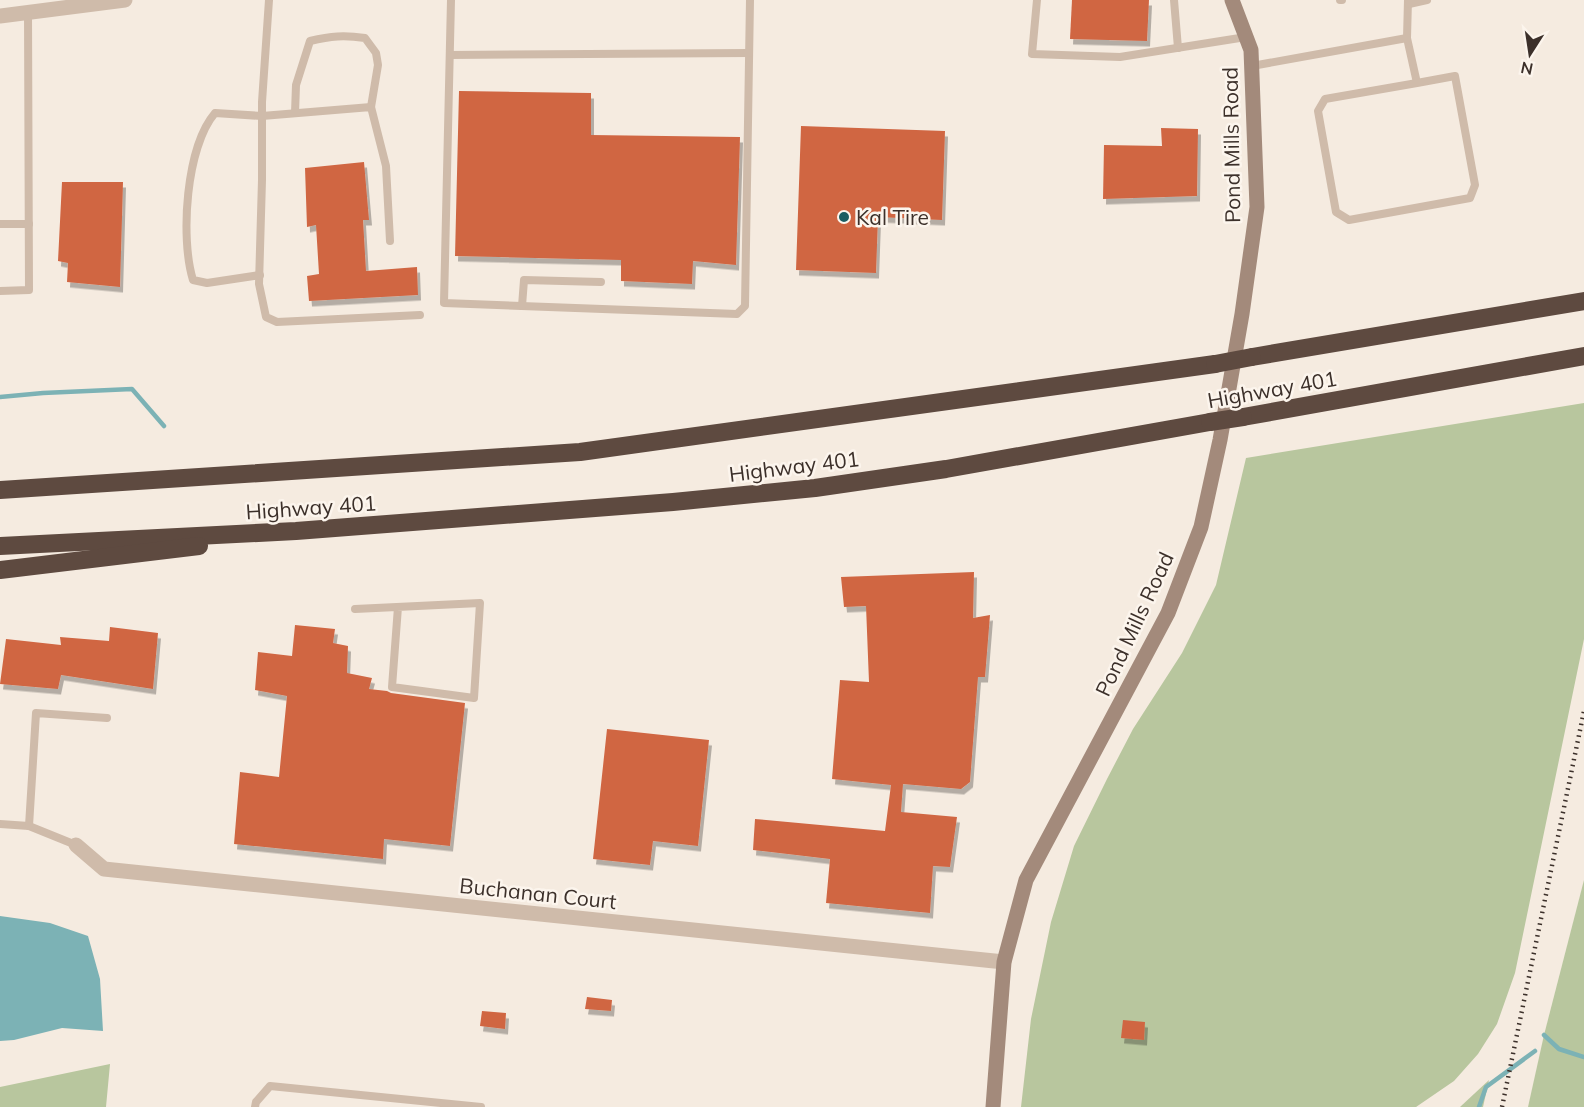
<svg xmlns="http://www.w3.org/2000/svg" width="1584" height="1107" font-family="Mulish,sans-serif">
  <style>
    .green { fill: #b8c69e }
    .water { fill: #7cb2b5 }
    .lines { fill: none; stroke-linecap: round; stroke-linejoin: round }
    .stream { stroke: #7cb2b5; stroke-width: 4.5 }
    .building { fill: #d06643; filter: url(#shadow) }
    .lane { stroke: #cfbbaa; stroke-width: 8 }
    .street { stroke: #cfbbaa; stroke-width: 15 }
    .secondary { stroke: #a38a7b; stroke-width: 15 }
    .highway { stroke: #5e4a40; stroke-width: 18 }
    .rail { stroke: #3c302a; stroke-width: 4.5; stroke-dasharray: 1.5 4.5; stroke-linecap: butt }
    .highway-bridge { stroke: #5e4a40; stroke-width: 18 }
    .poi-dot { fill: #1b5d62; stroke: #fcf5ed; stroke-width: 2 }
    .labels { text-anchor: middle; dominant-baseline: central; stroke-width: 5; stroke-linejoin: round; paint-order: stroke }
    .street-label { font-size: 21px; fill: #3c302a; stroke: #fcf5ed }
    .poi-label { font-size: 21px; fill: #3c302a; stroke: #fcf5ed; text-anchor: start }
  </style>
  <defs>
    <filter id="shadow"><feDropShadow dx="3" dy="5.5" stdDeviation="0" flood-color="#0004"/></filter>
  </defs>
  <rect width="100%" height="100%" fill="#f5ebe0"/>
  <g class="green">
    <path d="M 1584,403 L 1584,639 L 1515,973 L 1497,1024 L 1478,1054 L 1454,1081 L 1416,1107 L 1021,1107 L 1031,1019 L 1051,922 L 1074,846 L 1107,779 L 1133,729 L 1182,653 L 1216,585 L 1246,458 Z"/>
    <path d="M 1584,880 L 1584,1107 L 1528,1107 L 1544,1035 Z"/>
    <path d="M 110,1064 L 106,1107 L 0,1107 L 0,1087 Z"/>
    <path d="M 1489,1080 L 1483,1107 L 1460,1107 Z"/>
  </g>
  <path class="water" d="M 0,916 L 50,923 L 88,936 L 100,979 L 103,1031 L 62,1028 L 14,1040 L 0,1041 Z"/>
  <g class="lines">
    <g class="stream">
      <path d="M 0,397 L 43,393 L 132,389 L 164,426"/>
      <path d="M 1544,1035 L 1559,1049 L 1584,1057"/>
      <path d="M 1479,1107 L 1486,1087 L 1535,1051"/>
    </g>
  </g>
  <g class="building">
    <path d="M 1072,0 L 1149,0 L 1147,41 L 1070,39 Z"/>
    <path d="M 459,91 L 591,93 L 591,135 L 740,137 L 736,265 L 693,261 L 692,284 L 621,281 L 621,260 L 455,256 Z"/>
    <path d="M 801,126 L 945,131 L 942,220 L 878,217 L 876,273 L 796,270 Z"/>
    <path d="M 1161,128 L 1198,129 L 1197,196 L 1103,199 L 1104,145 L 1162,146 Z"/>
    <path d="M 364,162 L 369,220 L 363,220 L 366,271 L 417,267 L 418,295 L 309,301 L 307,276 L 319,274 L 316,225 L 307,227 L 305,168 Z"/>
    <path d="M 62,182 L 123,182 L 120,287 L 67,282 L 68,263 L 58,261 Z"/>
    <path d="M 974,572 L 973,618 L 990,615 L 985,677 L 978,677 L 970,782 L 961,789 L 903,784 L 901,812 L 957,817 L 950,867 L 933,866 L 930,913 L 826,903 L 830,859 L 753,850 L 755,819 L 885,831 L 891,785 L 832,779 L 840,680 L 869,682 L 866,606 L 844,607 L 841,577 Z"/>
    <path d="M 295,625 L 335,629 L 333,643 L 348,646 L 347,673 L 372,678 L 369,689 L 387,691 L 391,693 L 465,703 L 450,846 L 384,839 L 383,859 L 234,844 L 240,772 L 279,777 L 287,696 L 255,690 L 258,652 L 292,656 Z"/>
    <path d="M 110,627 L 158,633 L 153,689 L 61,675 L 58,689 L 0,684 L 6,639 L 61,645 L 60,637 L 109,641 Z"/>
    <path d="M 607,729 L 709,740 L 698,846 L 653,841 L 650,865 L 593,859 Z"/>
    <path d="M 587,997 L 612,1000 L 611,1011 L 585,1009 Z"/>
    <path d="M 482,1011 L 506,1013 L 505,1029 L 480,1026 Z"/>
    <path d="M 1123,1020 L 1145,1022 L 1144,1040 L 1121,1038 Z"/>
  </g>
  <g class="lines">
    <g class="lane">
      <path d="M 269,0 L 262,102 L 262,180 L 259,284 L 266,317 L 277,322 L 420,315"/>
      <path d="M 451,0 L 444,303 L 737,314 L 745,306 L 750,0"/>
      <path d="M 1037,0 L 1032,54 L 1120,57 L 1246,37"/>
      <path d="M 1174,0 L 1178,48"/>
      <path d="M 1340,0 L 1342,0"/>
      <path d="M 1408,0 L 1407,38 L 1417,83 L 1455,76 L 1475,185 L 1470,198 L 1349,220 L 1336,212 L 1318,111 L 1325,99 L 1417,83"/>
      <path d="M 1409,4 L 1427,0"/>
      <path d="M 450,55 L 749,53"/>
      <path d="M 1252,66 L 1407,38"/>
      <path d="M 295,113 L 296,85 L 310,41 C 331,36 344,35 365,38 L 376,53 L 378,65 L 371,107"/>
      <path d="M 0,224 L 29,224"/>
      <path d="M 260,275 L 207,283 L 193,280 C 180,238 186,147 215,113 L 262,116 L 371,107 L 386,166 L 390,241"/>
      <path d="M 0,291 L 29,290 L 28,12"/>
      <path d="M 522,306 L 524,280 L 601,282"/>
      <path d="M 355,609 L 480,603 L 474,698 L 392,687 L 398,607"/>
      <path d="M 0,824 L 29,826 L 76,845"/>
      <path d="M 29,826 L 36,713 L 107,718"/>
      <path d="M 255,1107 L 256,1102 L 270,1086 L 481,1107"/>
    </g>
    <g class="street">
      <path d="M 0,16 L 125,0"/>
      <path d="M 76,845 L 104,869 L 1004,962"/>
    </g>
    <path class="secondary" d="M 993,1107 L 1004,962 L 1026,880 L 1168,613 L 1201,527 L 1220,440 L 1242,314 L 1257,207 L 1251,50 L 1232,0"/>
    <g class="highway">
      <path d="M 1252,357 L 1584,301"/>
      <path d="M 1243,417 L 1584,356"/>
      <path d="M 0,490 L 580,452 L 1215,364"/>
      <path d="M 0,546 L 296,531 L 673,502 L 815,488 L 946,469 L 1210,422"/>
      <path d="M 0,570 L 199,546"/>
    </g>
    <path class="rail" d="M 1502,1107 L 1584,711"/>
    <g class="highway-bridge">
      <path d="M 1215,364 L 1252,357"/>
      <path d="M 1210,422 L 1243,417"/>
    </g>
  </g>
  <circle class="poi-dot" cx="844" cy="217" r="6"/>
  <g class="labels">
    <g class="street-label">
      <text transform="translate(1231 145) rotate(-91)">Pond Mills Road</text>
      <text transform="translate(1272 389) rotate(-10)">Highway 401</text>
      <text transform="translate(794 466) rotate(-7)">Highway 401</text>
      <text transform="translate(311 507) rotate(-4)">Highway 401</text>
      <text transform="translate(1134 624) rotate(-65)">Pond Mills Road</text>
      <text transform="translate(538 893) rotate(6)">Buchanan Court</text>
    </g>
    <g class="poi-label">
      <text x="856" y="217">Kal Tire</text>
    </g>
  </g>
  <g transform="translate(1530 54) rotate(192)" stroke="#fcf5ed" stroke-width="4.5" paint-order="stroke">
  <path d="M0-4.5L10 22L0 15L-10 22Z" fill="#3c302a"/>
  <text y="-9" font-size="16" font-weight="bold" text-anchor="middle" fill="#3c302a">N</text>
  </g>
</svg>
